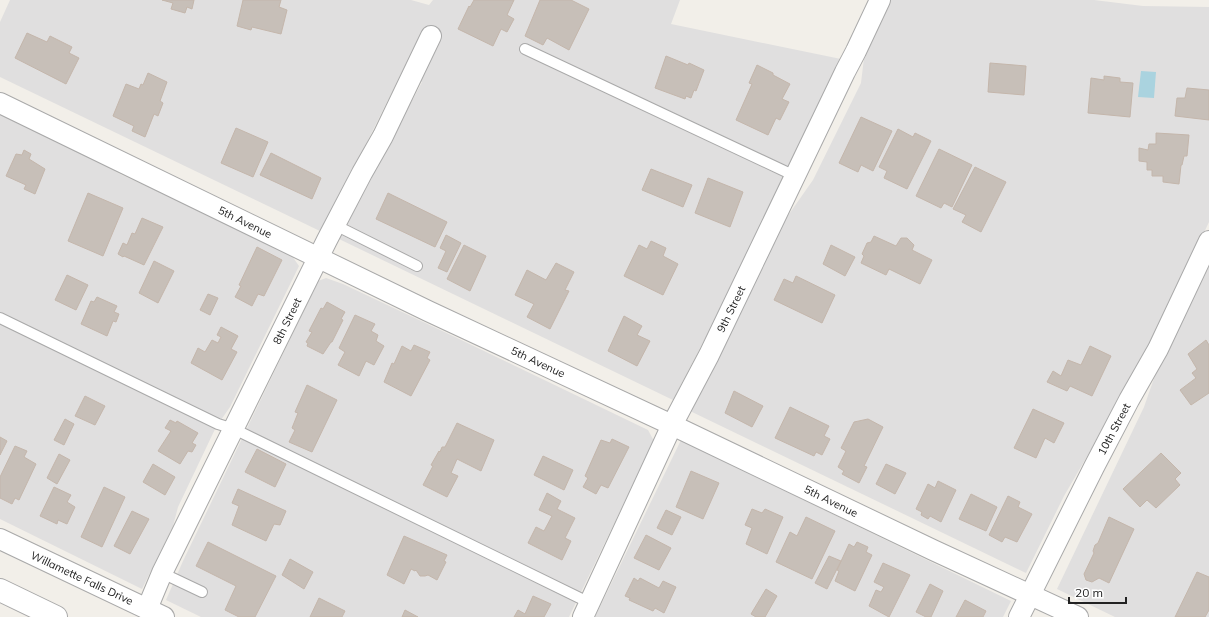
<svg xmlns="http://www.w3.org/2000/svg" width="1209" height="617" font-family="Mulish,sans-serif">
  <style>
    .residential { fill: #e0dfdf }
    .water { fill: #aad3df }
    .building { fill: #c7bfb8; stroke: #c4b6ab }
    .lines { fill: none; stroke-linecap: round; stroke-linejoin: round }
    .service-casing { stroke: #a9a9a9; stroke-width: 12 }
    .minor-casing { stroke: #a9a9a9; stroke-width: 22 }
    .tertiary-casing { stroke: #a9a9a9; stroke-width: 24 }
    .service { stroke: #fff; stroke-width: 10 }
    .minor { stroke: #fff; stroke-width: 20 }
    .tertiary { stroke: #fff; stroke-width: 22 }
    .labels { text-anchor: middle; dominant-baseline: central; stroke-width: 3; stroke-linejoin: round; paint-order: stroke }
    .street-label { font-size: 11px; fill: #222; stroke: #fff }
  </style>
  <rect width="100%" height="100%" fill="#f2efe9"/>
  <g class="residential">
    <path d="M 10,0 L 411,0 L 429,5 L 433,0 L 680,0 L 671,24 L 841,59 L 735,281 L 673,400 L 339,239 L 422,82 L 403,70 L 322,232 L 0,77 L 0,22 Z"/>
    <path d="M 891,0 L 1094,0 L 1143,6 L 1209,7 L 1209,222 L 1186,271 L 1140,365 L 1064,496 L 1026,573 L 690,411 L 782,224 L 813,180 L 861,83 L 864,58 Z"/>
    <path d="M 0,109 L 39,129 L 122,175 L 238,228 L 292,256 L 299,266 L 230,407 L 216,427 L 178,507 L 173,526 L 142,589 L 0,519 Z"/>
    <path d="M 1209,262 L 1209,617 L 1115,617 L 1057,589 L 1144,407 L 1158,367 Z"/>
    <path d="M 326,278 L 343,284 L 455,337 L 648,430 L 654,441 L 569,617 L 201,617 L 166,600 L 183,561 L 318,281 Z"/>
    <path d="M 681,440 L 1011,601 L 1003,617 L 595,617 Z"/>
  </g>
  <path class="water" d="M 1141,71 L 1156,72 L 1154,98 L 1138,97 Z"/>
  <g class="building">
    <path d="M 162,0 L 194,0 L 192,9 L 187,7 L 185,13 L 171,9 L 173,3 Z"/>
    <path d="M 243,0 L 281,0 L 279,7 L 287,10 L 281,34 L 252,27 L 251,30 L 237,26 Z"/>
    <path d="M 474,0 L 514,0 L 507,15 L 514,19 L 507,32 L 501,29 L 493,46 L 458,29 L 469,6 L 470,7 Z"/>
    <path d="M 540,0 L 571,0 L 589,9 L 569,50 L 547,38 L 543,45 L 525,36 Z"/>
    <path d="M 27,33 L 47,42 L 50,36 L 72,47 L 69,53 L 79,58 L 66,84 L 15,58 Z"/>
    <path d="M 666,56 L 688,65 L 689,63 L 704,70 L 696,91 L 694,90 L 691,98 L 686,96 L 685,99 L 655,88 Z"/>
    <path d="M 990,63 L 1026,66 L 1024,95 L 988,92 Z"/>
    <path d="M 757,65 L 773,73 L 773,75 L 790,84 L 782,99 L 789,102 L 780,120 L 776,118 L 768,135 L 736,120 L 752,84 L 749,83 Z"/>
    <path d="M 148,73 L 167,82 L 160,101 L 163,103 L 158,116 L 154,114 L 145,137 L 132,131 L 134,126 L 113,116 L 126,84 L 139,89 L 141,84 L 143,85 Z"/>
    <path d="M 1104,76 L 1120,78 L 1120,82 L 1133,83 L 1130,117 L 1088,113 L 1091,78 L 1104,80 Z"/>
    <path d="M 1187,88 L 1209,90 L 1209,120 L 1175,116 L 1177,98 L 1185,98 Z"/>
    <path d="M 861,117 L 892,131 L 873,171 L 861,165 L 858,172 L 839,163 Z"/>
    <path d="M 236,128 L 268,142 L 253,177 L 221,163 Z"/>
    <path d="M 898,129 L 913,137 L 915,133 L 931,141 L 907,189 L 884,178 L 887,171 L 879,167 Z"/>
    <path d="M 1156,133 L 1189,135 L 1187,156 L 1184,156 L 1182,165 L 1181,165 L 1179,184 L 1163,182 L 1163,176 L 1152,176 L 1152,170 L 1147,170 L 1147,162 L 1139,161 L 1139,148 L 1148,150 L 1149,144 L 1156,144 Z"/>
    <path d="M 939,149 L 972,165 L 952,207 L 944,203 L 941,208 L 916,196 Z"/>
    <path d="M 24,150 L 31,154 L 29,159 L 45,169 L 35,194 L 24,189 L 26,185 L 6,176 L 16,154 L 22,155 Z"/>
    <path d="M 271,153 L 321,178 L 312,199 L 260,175 Z"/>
    <path d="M 975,167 L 1006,182 L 981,232 L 962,222 L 966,215 L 953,209 Z"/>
    <path d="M 651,169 L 692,185 L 683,207 L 642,190 Z"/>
    <path d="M 708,178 L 743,192 L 730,227 L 695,213 Z"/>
    <path d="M 88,193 L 123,208 L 103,256 L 68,241 Z"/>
    <path d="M 388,193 L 447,222 L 435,247 L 376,219 Z"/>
    <path d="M 142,218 L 163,227 L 144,265 L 124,256 L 123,257 L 118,254 L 123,243 L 127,245 L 132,233 L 135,234 Z"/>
    <path d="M 446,235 L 461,243 L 447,272 L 438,268 L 446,251 L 440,248 Z"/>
    <path d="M 874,236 L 896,246 L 901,238 L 907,238 L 914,245 L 912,250 L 932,260 L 920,284 L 889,269 L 886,275 L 861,263 L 864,256 L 862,254 L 867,243 L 871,242 Z"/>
    <path d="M 651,241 L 666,248 L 663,256 L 678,264 L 663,295 L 624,276 L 639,245 L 647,249 Z"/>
    <path d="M 464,245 L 486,256 L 470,291 L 447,279 Z"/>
    <path d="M 831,245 L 855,257 L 845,276 L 823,264 Z"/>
    <path d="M 257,247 L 282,260 L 264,296 L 258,294 L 252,306 L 235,297 L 241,286 L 239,285 Z"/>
    <path d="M 154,261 L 174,271 L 158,303 L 139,293 Z"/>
    <path d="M 556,263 L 574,272 L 565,290 L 569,291 L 550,329 L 527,317 L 534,304 L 515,295 L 527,270 L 546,280 Z"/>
    <path d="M 67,275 L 88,285 L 76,310 L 55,300 Z"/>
    <path d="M 796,276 L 835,295 L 822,323 L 774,300 L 784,279 L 793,283 Z"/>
    <path d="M 208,294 L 218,298 L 210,315 L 200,310 Z"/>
    <path d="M 97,297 L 117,306 L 114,312 L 119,314 L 116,322 L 113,321 L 107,336 L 81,324 L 91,301 L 94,302 Z"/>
    <path d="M 327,302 L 345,312 L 341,319 L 343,320 L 332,342 L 331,342 L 323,354 L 307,346 L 308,343 L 306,342 L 312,332 L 309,331 L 321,308 L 323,309 Z"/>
    <path d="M 355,315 L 375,324 L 371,331 L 378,335 L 376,341 L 384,346 L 374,365 L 366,361 L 359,376 L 338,365 L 345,352 L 339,348 Z"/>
    <path d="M 624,316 L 642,326 L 637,335 L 650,341 L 637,366 L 608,351 Z"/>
    <path d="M 221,327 L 238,336 L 231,349 L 237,352 L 222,380 L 191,363 L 198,348 L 205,352 L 212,340 L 218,343 L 221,337 L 217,335 Z"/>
    <path d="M 1206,340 L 1209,345 L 1209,393 L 1191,405 L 1180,390 L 1196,378 L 1192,373 L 1197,369 L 1188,354 Z"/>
    <path d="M 414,345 L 430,352 L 427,358 L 430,360 L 411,396 L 384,382 L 392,363 L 394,364 L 402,346 L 411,351 Z"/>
    <path d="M 1090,346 L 1111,356 L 1092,396 L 1070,386 L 1067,391 L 1047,382 L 1053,371 L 1061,376 L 1068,360 L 1081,365 Z"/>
    <path d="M 307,385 L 337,400 L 312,452 L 289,442 L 295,430 L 292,428 L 298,413 L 295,412 Z"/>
    <path d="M 734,391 L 763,406 L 752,427 L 725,413 Z"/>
    <path d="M 85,396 L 105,406 L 95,425 L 75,416 Z"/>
    <path d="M 790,407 L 829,426 L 824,436 L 830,439 L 822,455 L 816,452 L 814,456 L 775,438 Z"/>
    <path d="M 1033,409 L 1064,423 L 1054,443 L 1045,438 L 1036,458 L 1014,448 Z"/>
    <path d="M 65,419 L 74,424 L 64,445 L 54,440 Z"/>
    <path d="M 868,419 L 883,427 L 864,466 L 867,467 L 859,483 L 842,474 L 844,471 L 838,467 L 846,451 L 841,448 L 854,422 Z"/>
    <path d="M 170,420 L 176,423 L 177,421 L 198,433 L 192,443 L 196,445 L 192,452 L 188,451 L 180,464 L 158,451 L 171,431 L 165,428 Z"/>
    <path d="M 457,423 L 494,440 L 481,471 L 457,459 L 451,473 L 458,476 L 447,497 L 423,485 L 433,466 L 431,465 L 439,451 L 440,452 L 442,447 L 445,447 Z"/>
    <path d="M 0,437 L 7,441 L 0,455 Z"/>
    <path d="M 612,439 L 629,447 L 608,488 L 601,485 L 596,494 L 583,487 L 588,478 L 585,476 L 601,440 L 610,443 Z"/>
    <path d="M 15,446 L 27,451 L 24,457 L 36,464 L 19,500 L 15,498 L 12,504 L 0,498 L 0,477 Z"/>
    <path d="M 257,449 L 286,464 L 275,487 L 245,472 Z"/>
    <path d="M 1161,453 L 1181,473 L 1175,479 L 1180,485 L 1156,508 L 1147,500 L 1140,507 L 1123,489 Z"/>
    <path d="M 59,454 L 70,460 L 57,484 L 47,478 Z"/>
    <path d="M 543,456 L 573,470 L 564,490 L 534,475 Z"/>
    <path d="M 153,464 L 175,477 L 165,495 L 143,482 Z"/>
    <path d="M 886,464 L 906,473 L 895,494 L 876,484 Z"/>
    <path d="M 691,471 L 719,483 L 703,519 L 676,507 Z"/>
    <path d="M 938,481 L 956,490 L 941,522 L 930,516 L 928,519 L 921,515 L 922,512 L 916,509 L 928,484 L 935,488 Z"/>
    <path d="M 54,487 L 71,495 L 67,502 L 75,507 L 67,524 L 58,520 L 57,524 L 40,516 Z"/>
    <path d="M 104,487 L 125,497 L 102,547 L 81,537 Z"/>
    <path d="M 238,489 L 286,511 L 280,525 L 274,524 L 266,541 L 232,525 L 239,506 L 232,503 Z"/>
    <path d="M 547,493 L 561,501 L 557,509 L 575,518 L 565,538 L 571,541 L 562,560 L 528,543 L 536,527 L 544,531 L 552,516 L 539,510 Z"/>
    <path d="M 971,494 L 997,507 L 986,531 L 959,519 Z"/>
    <path d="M 1008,496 L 1020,502 L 1018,507 L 1032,514 L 1017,542 L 1005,537 L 1002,542 L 989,535 Z"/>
    <path d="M 752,509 L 762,513 L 765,509 L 783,517 L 767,554 L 746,544 L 752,528 L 745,525 Z"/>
    <path d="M 666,510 L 681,517 L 672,535 L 657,528 Z"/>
    <path d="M 132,511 L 149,519 L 130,554 L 114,546 Z"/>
    <path d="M 806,517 L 835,531 L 812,579 L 776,562 L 790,532 L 797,536 Z"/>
    <path d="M 1109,517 L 1134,529 L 1109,583 L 1099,578 L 1092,582 L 1086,580 L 1084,574 L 1094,553 L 1093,551 L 1095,545 L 1098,543 Z"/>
    <path d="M 646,535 L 671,548 L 659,570 L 634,558 Z"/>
    <path d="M 404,536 L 447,555 L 444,561 L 446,562 L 437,580 L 428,575 L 425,576 L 420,576 L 416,570 L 415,571 L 411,569 L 404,584 L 387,575 Z"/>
    <path d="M 208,542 L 276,576 L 255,617 L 239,617 L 225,610 L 236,586 L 196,566 Z"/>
    <path d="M 857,542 L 868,547 L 866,552 L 872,555 L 855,591 L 835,581 L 839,571 L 837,570 L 849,544 L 854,547 Z"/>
    <path d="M 829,556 L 841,561 L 827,589 L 815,583 Z"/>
    <path d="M 290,559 L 313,572 L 304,589 L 282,575 Z"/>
    <path d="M 883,563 L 910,575 L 889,617 L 869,606 L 876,590 L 881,592 L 884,587 L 874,582 Z"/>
    <path d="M 1197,572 L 1209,577 L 1209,610 L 1205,617 L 1175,617 Z"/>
    <path d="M 634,578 L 638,581 L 640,578 L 659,588 L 663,581 L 676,587 L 664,613 L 655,608 L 653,611 L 629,600 L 630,598 L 625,596 Z"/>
    <path d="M 930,584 L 943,591 L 931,617 L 926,617 L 916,612 Z"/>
    <path d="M 766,589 L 777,596 L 765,617 L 756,617 L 751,614 Z"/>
    <path d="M 533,596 L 551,604 L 544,617 L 514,617 L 518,610 L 525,614 Z"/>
    <path d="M 319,598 L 345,611 L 342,617 L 310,617 Z"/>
    <path d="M 965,600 L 986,611 L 983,617 L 956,617 Z"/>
    <path d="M 405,610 L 418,617 L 402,617 Z"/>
  </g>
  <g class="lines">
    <g class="service-casing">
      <g id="service">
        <path d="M 525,49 L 795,176"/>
        <path d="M 335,225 L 417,266"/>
        <path d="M 0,318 L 218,424 L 234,429 L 590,603"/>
        <path d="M 162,573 L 202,592"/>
      </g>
    </g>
    <g class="minor-casing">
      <g id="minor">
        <path d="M 0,103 L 428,311 L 672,425 L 933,550 L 1078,617"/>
        <path d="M 0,539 L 164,617"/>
        <path d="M 147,609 L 162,573 L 327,240 L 362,173 L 383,136 L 431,36"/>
        <path d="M 583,617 L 672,425 L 709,355 L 845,72 L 856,51 L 880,0"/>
        <path d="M 1019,617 L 1094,467 L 1129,400 L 1158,349 L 1209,241"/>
      </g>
    </g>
    <g class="tertiary-casing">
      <path id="tertiary" d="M 0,590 L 56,617"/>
    </g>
    <use href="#service" class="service"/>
    <use href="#minor" class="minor"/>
    <use href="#tertiary" class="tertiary"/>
  </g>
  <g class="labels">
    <g class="street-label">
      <text transform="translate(245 222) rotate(26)">5th Avenue</text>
      <text transform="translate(731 309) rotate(-64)">9th Street</text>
      <text transform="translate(287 321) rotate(-64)">8th Street</text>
      <text transform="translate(538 362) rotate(25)">5th Avenue</text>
      <text transform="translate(1114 429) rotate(-62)">10th Street</text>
      <text transform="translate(831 501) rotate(26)">5th Avenue</text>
      <text transform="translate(82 578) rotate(25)">Willamette Falls Drive</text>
    </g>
  </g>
  <path d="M1069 597v6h57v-6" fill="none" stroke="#222222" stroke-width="2"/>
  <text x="1075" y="597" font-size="12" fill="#222222" stroke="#ffffff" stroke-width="3" paint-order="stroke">20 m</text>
</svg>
